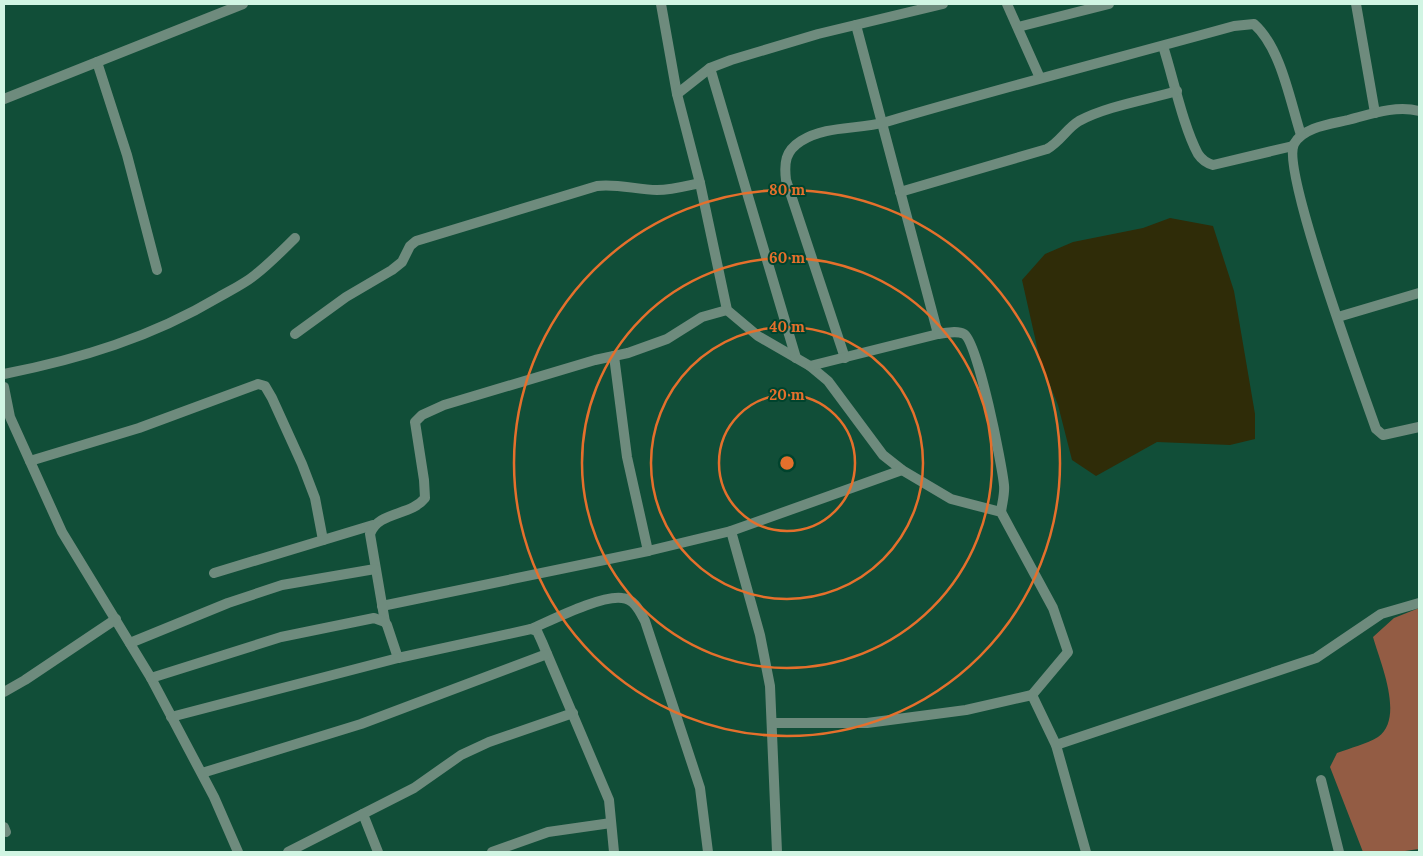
<svg xmlns="http://www.w3.org/2000/svg" width="1423" height="856" font-family="Lora,serif">
  <style>
    .green { fill: #935c44 }
    .water { fill: #2f2c08 }
    .lines { fill: none; stroke-linecap: round; stroke-linejoin: round }
    .minor { stroke: #6e8b7d; stroke-width: 10 }
    .ring { fill: none; stroke: #e5702c; stroke-width: 2.5 }
    .centre { fill: #e5702c; stroke: #00432d; stroke-width: 2.5 }
    .ring-label { font-size: 15px; text-anchor: middle; font-weight: bold; fill: #e5702c; stroke: #00432d; stroke-width: 4; stroke-linejoin: round; paint-order: stroke }
  </style>
  <rect width="100%" height="100%" fill="#114e38"/>
  <path class="green" d="M 1419,608 L 1419,849 L 1398,852 L 1363,852 L 1330,767 L 1337,753 C 1350,748 1367,744 1378,737 C 1405,718 1380,662 1373,637 L 1394,618 Z"/>
  <path class="water" d="M 1170,218 L 1213,226 L 1234,291 L 1255,414 L 1255,439 L 1230,445 L 1157,442 L 1096,476 L 1072,460 L 1058,405 L 1040,360 L 1022,280 L 1045,254 L 1073,242 L 1143,228 Z"/>
  <g class="lines">
    <g class="minor">
      <path d="M 661,4 L 677,94 L 700,183 L 727,310 L 758,336 L 810,366 L 828,381 L 883,455 L 902,470 L 951,499 L 1001,512 L 1053,608 L 1068,652 L 1032,695 L 1056,745 L 1086,852"/>
      <path d="M 1007,4 L 1040,78"/>
      <path d="M 1356,4 L 1375,113"/>
      <path d="M 856,25 L 938,334"/>
      <path d="M 1018,27 L 1109,4"/>
      <path d="M 1163,46 C 1173,77 1183,126 1198,154 C 1202,160 1206,163 1213,165 L 1293,146"/>
      <path d="M 97,62 L 127,155 L 157,270"/>
      <path d="M 710,68 L 796,358"/>
      <path d="M 677,94 L 710,68 L 731,60 L 818,34 L 943,4"/>
      <path d="M 4,99 L 243,4"/>
      <path d="M 1419,111 C 1396,105 1371,114 1348,120 C 1331,124 1303,127 1294,144 C 1281,170 1362,389 1376,429 L 1383,435 L 1419,427"/>
      <path d="M 900,192 L 1047,149 C 1060,142 1067,128 1079,121 C 1107,106 1146,100 1177,91"/>
      <path d="M 1338,317 L 1419,293"/>
      <path d="M 295,334 L 346,297 L 392,270 L 402,262 L 410,246 L 416,241 L 597,186 C 615,183 638,190 657,190 C 671,190 686,186 700,183"/>
      <path d="M 614,356 L 627,457 L 648,551"/>
      <path d="M 845,358 L 786,180 C 784,163 785,151 801,141 C 827,125 857,130 886,122 C 1001,88 1118,58 1234,26 L 1254,24 C 1281,48 1290,101 1301,135"/>
      <path d="M 810,366 L 938,334 C 946,333 957,330 964,334 C 978,342 1002,465 1004,485 C 1005,494 1002,503 1001,512"/>
      <path d="M 4,374 C 80,359 152,337 219,297 C 231,290 244,284 255,275 C 269,264 282,251 295,238"/>
      <path d="M 4,387 L 10,417 L 62,532 L 151,678 L 214,797 L 238,852"/>
      <path d="M 30,461 L 139,428 L 258,384 L 265,386 L 272,398 L 302,464 L 315,498 L 323,540"/>
      <path d="M 731,531 L 760,635 L 770,686 L 777,852"/>
      <path d="M 214,573 L 373,525"/>
      <path d="M 382,606 L 648,551 L 731,531 L 902,470"/>
      <path d="M 385,622 L 370,534 C 378,511 411,516 425,498 L 424,480 L 415,422 L 422,415 L 444,405 L 595,360 L 628,353 L 667,339 L 702,317 L 727,310"/>
      <path d="M 531,629 C 552,620 601,595 622,598 C 635,599 640,612 645,621 L 700,788 L 708,852"/>
      <path d="M 130,643 L 228,603 L 282,585 L 375,569"/>
      <path d="M 151,678 L 281,637 L 374,618 L 385,622 L 387,625 L 398,658 L 531,629 L 537,631 L 542,642 L 609,800 L 614,852"/>
      <path d="M 4,692 L 25,680 L 116,619"/>
      <path d="M 171,717 L 398,658"/>
      <path d="M 772,723 L 867,723 L 966,710 L 1032,695"/>
      <path d="M 1056,745 L 1316,658 L 1381,614 L 1419,603"/>
      <path d="M 202,773 L 361,724 L 547,654"/>
      <path d="M 1321,780 L 1339,852"/>
      <path d="M 363,814 L 378,852"/>
      <path d="M 4,827 L 6,832"/>
      <path d="M 288,852 L 414,788 L 461,755 L 489,742 L 573,713"/>
      <path d="M 492,852 L 548,832 L 611,823"/>
    </g>
  </g>
  <g class="ring">
    <circle cx="787" cy="463" r="68"/>
    <circle cx="787" cy="463" r="136"/>
    <circle cx="787" cy="463" r="205"/>
    <circle cx="787" cy="463" r="273"/>
  </g>
  <circle cx="787" cy="463" r="8" class="centre"/>
  <g class="ring-label">
    <text x="787" y="195">80 m</text>
    <text x="787" y="263">60 m</text>
    <text x="787" y="332">40 m</text>
    <text x="787" y="400">20 m</text>
  </g>
  <rect width="1423" height="856" fill="none" stroke="#d1f5e3" stroke-width="10"/>
</svg>
